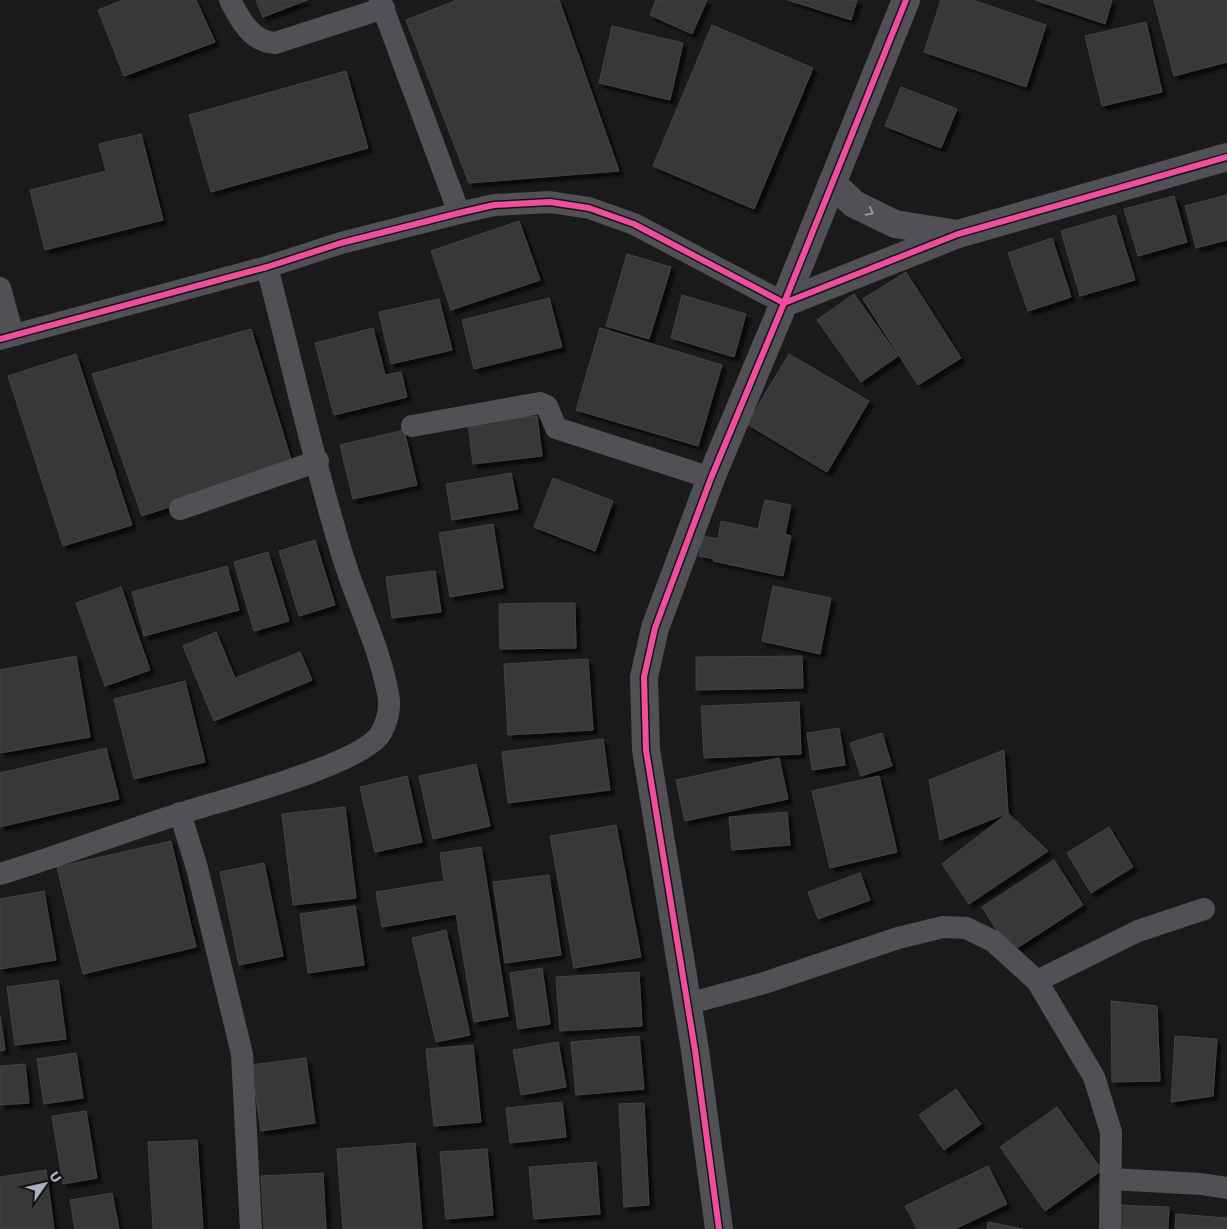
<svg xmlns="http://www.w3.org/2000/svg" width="1227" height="1229" font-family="'Work Sans',sans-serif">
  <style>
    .building { fill: #373739; stroke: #434447; filter: url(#shadow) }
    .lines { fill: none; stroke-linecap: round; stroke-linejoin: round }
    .minor { stroke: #505055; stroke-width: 22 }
    .tertiary { stroke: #505055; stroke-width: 28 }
    .cycleway-casing { stroke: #141417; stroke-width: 9 }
    .cycleway { stroke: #ef4d9e; stroke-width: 6 }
    .oneway { stroke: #9496a2 }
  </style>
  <defs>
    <filter id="shadow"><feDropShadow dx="4.5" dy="4.5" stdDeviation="1" flood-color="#0009"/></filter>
  </defs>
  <rect width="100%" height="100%" fill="#1a1a1b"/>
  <g class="building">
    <path d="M 123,0 L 196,0 L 215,42 L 124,76 L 98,10 Z"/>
    <path d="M 256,0 L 307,0 L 263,17 Z"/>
    <path d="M 457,0 L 559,0 L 619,171 L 469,183 L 406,20 Z"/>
    <path d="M 656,0 L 707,0 L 692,34 L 650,15 Z"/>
    <path d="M 788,0 L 857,0 L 851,20 Z"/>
    <path d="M 941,0 L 973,0 L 1046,25 L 1026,87 L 924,52 Z"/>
    <path d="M 1035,0 L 1112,0 L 1105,24 Z"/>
    <path d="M 1154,0 L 1227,0 L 1227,62 L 1174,76 Z"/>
    <path d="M 1146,22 L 1162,92 L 1102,106 L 1085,36 Z"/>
    <path d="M 712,25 L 813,68 L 754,209 L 653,166 Z"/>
    <path d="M 612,26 L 683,43 L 670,100 L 599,83 Z"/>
    <path d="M 346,71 L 368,148 L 211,192 L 189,115 Z"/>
    <path d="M 901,87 L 957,109 L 941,148 L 885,126 Z"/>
    <path d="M 141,134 L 163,220 L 45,250 L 30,190 L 106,171 L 99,144 Z"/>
    <path d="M 1227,195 L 1227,240 L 1196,248 L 1185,206 Z"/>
    <path d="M 1174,196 L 1187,242 L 1138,256 L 1124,209 Z"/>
    <path d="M 1115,215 L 1135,280 L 1080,296 L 1061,231 Z"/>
    <path d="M 519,221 L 540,280 L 451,310 L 431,251 Z"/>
    <path d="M 1052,238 L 1071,297 L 1028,311 L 1008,253 Z"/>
    <path d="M 627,254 L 671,267 L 649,339 L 606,326 Z"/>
    <path d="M 906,272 L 961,358 L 918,385 L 863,299 Z"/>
    <path d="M 854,294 L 898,356 L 861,382 L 817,320 Z"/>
    <path d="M 682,295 L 746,314 L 734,357 L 671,338 Z"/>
    <path d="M 549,298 L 562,347 L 474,369 L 462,320 Z"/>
    <path d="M 439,299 L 452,350 L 391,364 L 379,312 Z"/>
    <path d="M 373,328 L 385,375 L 401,372 L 407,397 L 334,415 L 315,343 Z"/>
    <path d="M 600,328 L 722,365 L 698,446 L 576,410 Z"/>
    <path d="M 251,329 L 293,466 L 142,516 L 92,374 Z"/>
    <path d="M 76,354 L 132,525 L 63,546 L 8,376 Z"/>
    <path d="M 789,354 L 869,401 L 827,472 L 747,424 Z"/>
    <path d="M 537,416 L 542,456 L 473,464 L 468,423 Z"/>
    <path d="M 404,430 L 417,485 L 353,499 L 340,445 Z"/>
    <path d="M 511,473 L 518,509 L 452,520 L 446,484 Z"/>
    <path d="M 553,478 L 613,501 L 595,551 L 534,527 Z"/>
    <path d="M 765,500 L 791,505 L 785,534 L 791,536 L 783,576 L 713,561 L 714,559 L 699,556 L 703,536 L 718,539 L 721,521 L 758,529 Z"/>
    <path d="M 493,524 L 503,588 L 450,597 L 439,533 Z"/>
    <path d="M 315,540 L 335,605 L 299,616 L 279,551 Z"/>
    <path d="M 268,552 L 289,621 L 254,631 L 234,562 Z"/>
    <path d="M 227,566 L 239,610 L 144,636 L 132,592 Z"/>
    <path d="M 435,571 L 441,612 L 392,618 L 386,577 Z"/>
    <path d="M 773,586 L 831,598 L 820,654 L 762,641 Z"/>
    <path d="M 121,587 L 150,670 L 105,686 L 76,603 Z"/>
    <path d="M 548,603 L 575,603 L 576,648 L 500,649 L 499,604 Z"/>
    <path d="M 216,632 L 235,678 L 300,652 L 312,680 L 214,721 L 183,646 Z"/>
    <path d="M 76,656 L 90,737 L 0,753 L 0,670 Z"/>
    <path d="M 802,656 L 803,688 L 696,690 L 696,657 Z"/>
    <path d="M 588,659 L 593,730 L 508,735 L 504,664 Z"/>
    <path d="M 185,681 L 205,762 L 134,779 L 114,699 Z"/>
    <path d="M 799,702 L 801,754 L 704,758 L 701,706 Z"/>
    <path d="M 839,728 L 845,765 L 812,770 L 807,733 Z"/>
    <path d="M 882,733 L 892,766 L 861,776 L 850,743 Z"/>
    <path d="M 603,739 L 610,790 L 508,803 L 502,752 Z"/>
    <path d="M 106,748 L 119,799 L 0,827 L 0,773 Z"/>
    <path d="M 1004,750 L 1008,813 L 940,840 L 929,780 Z"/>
    <path d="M 779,758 L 788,799 L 685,821 L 676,780 Z"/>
    <path d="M 476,764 L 490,826 L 433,839 L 419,776 Z"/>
    <path d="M 407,776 L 422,842 L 375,852 L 360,787 Z"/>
    <path d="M 879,776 L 897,852 L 830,868 L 812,791 Z"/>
    <path d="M 345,807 L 356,898 L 293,905 L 282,814 Z"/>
    <path d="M 787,812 L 790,845 L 732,850 L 729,817 Z"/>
    <path d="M 1008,813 L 1048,851 L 969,904 L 942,864 Z"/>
    <path d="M 616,825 L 641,957 L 574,968 L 550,836 Z"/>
    <path d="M 1109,827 L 1133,867 L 1091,893 L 1067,853 Z"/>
    <path d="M 171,841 L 196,947 L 83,974 L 57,867 Z"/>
    <path d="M 481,847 L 508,1016 L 474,1022 L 456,914 L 382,927 L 376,892 L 444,881 L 440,853 Z"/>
    <path d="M 1054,860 L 1083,905 L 1011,952 L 982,907 Z"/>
    <path d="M 264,863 L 283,956 L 239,965 L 220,872 Z"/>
    <path d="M 860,873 L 870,900 L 818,919 L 808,892 Z"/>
    <path d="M 549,875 L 561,955 L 505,963 L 493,882 Z"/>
    <path d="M 44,891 L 56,960 L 0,969 L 0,899 Z"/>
    <path d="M 355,906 L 364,965 L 308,973 L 300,914 Z"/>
    <path d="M 446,930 L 470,1035 L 436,1042 L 412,938 Z"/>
    <path d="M 542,968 L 550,1024 L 518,1029 L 510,973 Z"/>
    <path d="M 639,972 L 642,1026 L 560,1031 L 556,977 Z"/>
    <path d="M 58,980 L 66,1039 L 15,1045 L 7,987 Z"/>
    <path d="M 1111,1001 L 1157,1006 L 1160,1081 L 1112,1082 Z"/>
    <path d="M 0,1016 L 5,1050 L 0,1051 Z"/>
    <path d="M 639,1036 L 644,1089 L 576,1095 L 571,1042 Z"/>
    <path d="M 1175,1036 L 1217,1039 L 1213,1096 L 1171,1102 Z"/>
    <path d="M 558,1042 L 566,1087 L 521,1095 L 513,1050 Z"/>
    <path d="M 473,1045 L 481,1122 L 434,1126 L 426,1049 Z"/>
    <path d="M 76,1053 L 83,1098 L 44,1104 L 37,1059 Z"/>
    <path d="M 306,1058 L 315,1123 L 261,1131 L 251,1065 Z"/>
    <path d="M 25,1064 L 29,1103 L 0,1105 L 0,1066 Z"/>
    <path d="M 956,1089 L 981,1124 L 944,1150 L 919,1115 Z"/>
    <path d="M 562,1102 L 566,1137 L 510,1143 L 506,1108 Z"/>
    <path d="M 644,1103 L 649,1205 L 624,1207 L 619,1104 Z"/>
    <path d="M 1057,1107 L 1102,1170 L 1045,1211 L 1000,1147 Z"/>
    <path d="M 86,1111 L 97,1178 L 63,1184 L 52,1116 Z"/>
    <path d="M 197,1140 L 203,1229 L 153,1229 L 148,1142 Z"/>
    <path d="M 415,1143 L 422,1229 L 343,1229 L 337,1149 Z"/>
    <path d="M 487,1149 L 493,1215 L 446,1219 L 440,1152 Z"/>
    <path d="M 596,1162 L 600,1214 L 534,1219 L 529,1167 Z"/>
    <path d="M 988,1166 L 1007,1204 L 955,1229 L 917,1229 L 905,1206 Z"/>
    <path d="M 46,1170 L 54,1229 L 0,1229 L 0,1177 Z"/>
    <path d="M 323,1173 L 326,1229 L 264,1229 L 261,1176 Z"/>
    <path d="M 112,1193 L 119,1229 L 75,1229 L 70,1200 Z"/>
    <path d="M 1114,1205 L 1169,1207 L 1168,1229 L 1114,1229 Z"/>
    <path d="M 1176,1214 L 1227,1218 L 1227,1229 L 1175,1229 Z"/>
    <path d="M 988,1222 L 1023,1229 L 987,1229 Z"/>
  </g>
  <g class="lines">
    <g class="minor">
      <path d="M 230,0 C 240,20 252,42 275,43 L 384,8"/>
      <path d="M 380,0 L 459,213"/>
      <path d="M 0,288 L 13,335"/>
      <path d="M 0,339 L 267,267 L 341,243 L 459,213 L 494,205 L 550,202 L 589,208 L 634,224 L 784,303"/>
      <path d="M 412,426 L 540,403 L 547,406 L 556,428 L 711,478"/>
      <path d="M 180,509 L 318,461"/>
      <path d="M 180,813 L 197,868 L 242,1054 L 251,1229"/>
      <path d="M 0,874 C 60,856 119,833 179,814 C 218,801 362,765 381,733 C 388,720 391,708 388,694 C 379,645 356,601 342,554 C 313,460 292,363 267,267"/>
      <path d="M 1037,981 L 1138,931 L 1204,909"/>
      <path d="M 687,1004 L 764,983 L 898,938 L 943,927 L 966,928 L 993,941 L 1037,981 L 1094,1077 L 1111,1132 L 1110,1229"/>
      <path d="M 1111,1179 L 1201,1184 L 1227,1188"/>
    </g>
    <g class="tertiary">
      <path d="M 832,183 L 854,204 L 895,224 L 957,234"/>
      <path d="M 784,303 L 958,234 L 1227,157"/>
      <path d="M 719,1229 L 695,1050 L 646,750 L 644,677 L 655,628 L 711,478 L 784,303 L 906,0"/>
    </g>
    <g class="cycleway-casing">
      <g id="cycleway">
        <path d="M 0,339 L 267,267 L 341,243 L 459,213 L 494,205 L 550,202 L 589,208 L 634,224 L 784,303 L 958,234 L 1227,157"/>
        <path d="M 719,1229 L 695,1050 L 646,750 L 644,677 L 655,628 L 711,478 L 784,303 L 906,0"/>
      </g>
    </g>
    <use href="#cycleway" class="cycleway"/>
  </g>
  <defs><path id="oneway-chevron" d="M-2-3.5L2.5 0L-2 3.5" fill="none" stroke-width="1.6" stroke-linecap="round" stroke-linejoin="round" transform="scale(1.25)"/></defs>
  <use class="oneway" href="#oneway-chevron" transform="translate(870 212) rotate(28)"/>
  <g transform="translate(45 1184) rotate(56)" stroke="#141417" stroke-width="4" paint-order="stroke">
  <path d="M0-4L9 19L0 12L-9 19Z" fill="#abaebc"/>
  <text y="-8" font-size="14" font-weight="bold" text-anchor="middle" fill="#abaebc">U</text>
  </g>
</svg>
